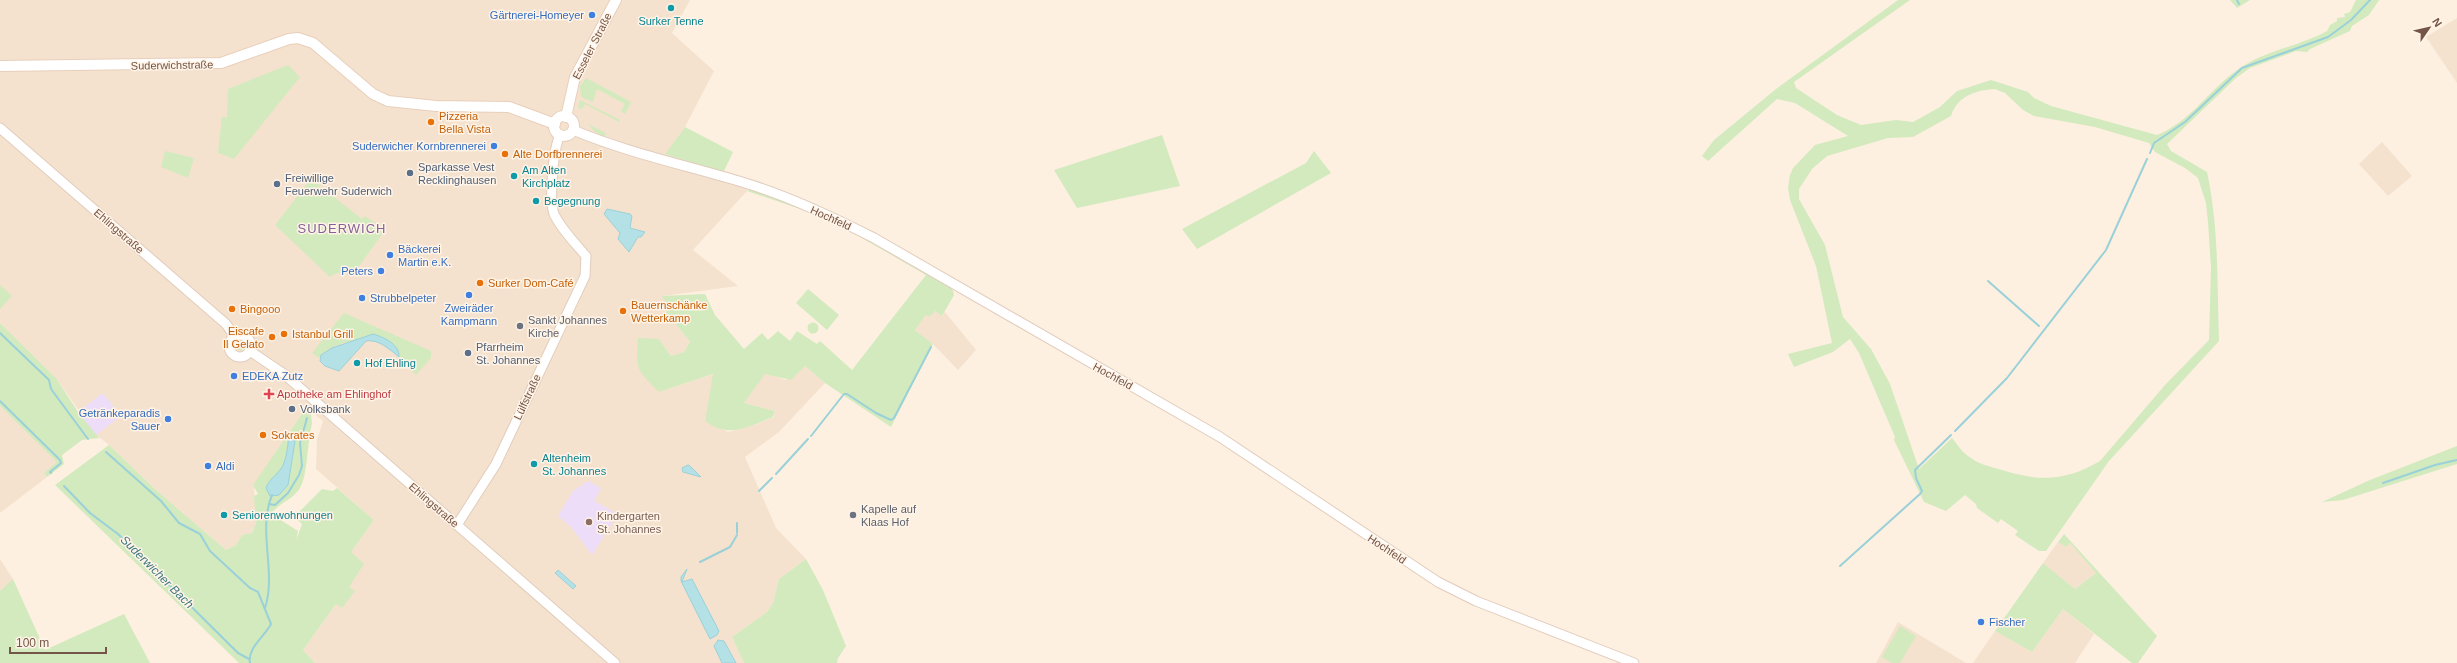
<svg xmlns="http://www.w3.org/2000/svg" width="2457" height="663" font-family="Arial,sans-serif">
  <style>
    .residential { fill: #f5e2ce }
    .education { fill: #edddf9 }
    .green { fill: #d2eabe; fill-rule: evenodd }
    .water { fill: #b4e1e6; stroke: #9ad1d9 }
    .lines { fill: none; stroke-linecap: round; stroke-linejoin: round }
    .stream { stroke: #9ad1d9; stroke-width: 2 }
    .tertiary-casing { stroke: #e1ccbc; stroke-width: 11 }
    .secondary-casing { stroke: #e8cfbb; stroke-width: 12 }
    .tertiary { stroke: #fff; stroke-width: 9 }
    .secondary { stroke: #fff; stroke-width: 10 }
    .culture-dot { fill: #0f9aa8; stroke: #fff4e7; stroke-width: 1.5 }
    .shop-dot { fill: #3f7fe0; stroke: #fff4e7; stroke-width: 1.5 }
    .food-dot { fill: #e8710a; stroke: #fff4e7; stroke-width: 1.5 }
    .service-dot { fill: #5c6f8a; stroke: #fff4e7; stroke-width: 1.5 }
    .worship-dot { fill: #6b7280; stroke: #fff4e7; stroke-width: 1.5 }
    .health-dot { fill: #e0444e; stroke: #fff4e7; stroke-width: 1.5 }
    .education-dot { fill: #8d6e63; stroke: #fff4e7; stroke-width: 1.5 }
    .labels { text-anchor: middle; dominant-baseline: central; stroke-width: 3; stroke-linejoin: round; paint-order: stroke }
    .shop-label { font-size: 11px; fill: #366cbe; stroke: #fff4e7; text-anchor: start }
    .culture-label { font-size: 11px; fill: #0d838f; stroke: #fff4e7; text-anchor: start }
    .street-label { font-size: 11px; fill: #745547; stroke: #fff4e7 }
    .food-label { font-size: 11px; fill: #c56008; stroke: #fff4e7; text-anchor: start }
    .service-label { font-size: 11px; fill: #4e5e75; stroke: #fff4e7; text-anchor: start }
    .worship-label { font-size: 11px; fill: #5b616d; stroke: #fff4e7; text-anchor: start }
    .health-label { font-size: 11px; fill: #be3a42; stroke: #fff4e7; text-anchor: start }
    .education-label { font-size: 11px; fill: #785e54; stroke: #fff4e7; text-anchor: start }
    .water-label { font-size: 12px; font-style: italic; fill: #3d7982; stroke: #fff4e7 }
    .quarter-label { font-size: 13px; letter-spacing: 1px; fill: #846298; stroke: #fff4e7 }
  </style>
  <rect width="100%" height="100%" fill="#fdf0e0"/>
  <g class="residential">
    <path d="M 0,0 L 690,0 L 672,33 L 714,71 L 685,127 L 665,154 L 747,182 L 747,191 L 693,250 L 738,286 L 663,296 L 670,308 L 666,312 L 690,342 L 684,352 L 671,356 L 659,339 L 659,392 L 714,374 L 705,421 L 728,432 L 752,426 L 774,417 L 775,411 L 744,403 L 765,373 L 786,380 L 805,366 L 825,383 L 779,432 L 745,457 L 776,528 L 806,559 L 779,579 L 773,603 L 767,612 L 732,637 L 744,663 L 315,663 L 303,650 L 336,604 L 354,592 L 348,587 L 351,552 L 374,520 L 316,469 L 317,440 L 323,421 L 306,408 L 254,485 L 256,523 L 252,533 L 242,535 L 236,545 L 226,550 L 156,490 L 109,445 L 96,435 L 56,378 L 0,323 Z"/>
    <path d="M 2457,18 L 2457,83 L 2426,37 Z"/>
    <path d="M 2382,142 L 2412,176 L 2388,196 L 2359,164 Z"/>
    <path d="M 935,311 L 942,316 L 945,312 L 976,350 L 958,370 L 933,344 L 915,330 L 926,315 Z"/>
    <path d="M 0,406 L 58,462 L 44,473 L 47,477 L 0,513 Z"/>
    <path d="M 2058,542 L 2066,547 L 2070,543 L 2096,573 L 2075,589 L 2043,563 Z"/>
    <path d="M 0,559 L 13,579 L 0,591 Z"/>
    <path d="M 2063,609 L 2094,634 L 2075,663 L 1973,663 L 1995,631 L 2032,652 Z"/>
    <path d="M 1898,622 L 1966,663 L 1876,663 Z"/>
  </g>
  <g class="education">
    <path d="M 103,393 L 121,416 L 96,435 L 78,412 Z"/>
    <path d="M 588,481 L 601,488 L 594,501 L 618,514 L 592,555 L 571,527 L 558,516 L 573,491 Z"/>
  </g>
  <g class="green">
    <path d="M 1898,0 L 1910,0 L 1794,82 L 1796,88 L 1837,115 L 1861,125 L 1896,120 L 1913,122 L 1940,107 L 1957,91 L 1991,80 L 2028,92 L 2034,98 L 2051,106 L 2157,135 C 2192,121 2210,88 2240,68 C 2267,50 2300,46 2327,31 L 2330,25 L 2337,21 L 2337,18 L 2345,17 L 2344,14 L 2350,12 L 2356,0 L 2379,0 L 2369,15 L 2352,26 L 2350,31 L 2310,49 L 2307,52 L 2296,51 L 2250,68 L 2236,78 L 2167,144 L 2171,151 L 2207,172 C 2219,227 2217,284 2219,341 L 2109,461 L 2046,551 L 2039,551 L 2015,535 L 2018,531 L 2001,519 L 1998,523 L 1977,508 L 1976,504 L 1965,495 L 1946,511 L 1924,502 L 1894,440 L 1895,437 L 1859,353 L 1850,339 L 1833,352 L 1794,367 L 1788,354 L 1832,343 L 1816,266 L 1790,200 L 1788,188 L 1790,175 L 1793,168 L 1815,145 L 1848,136 L 1795,103 L 1777,99 L 1708,161 L 1702,156 L 1714,140 L 1776,89 ZM 1995,89 L 2005,93 L 2023,110 L 2034,116 L 2095,127 L 2149,143 L 2155,152 L 2185,168 L 2198,178 L 2206,203 L 2208,222 L 2211,268 L 2209,340 L 2165,385 L 2100,461 C 2066,481 2040,482 2002,470 C 1991,467 1978,464 1968,456 C 1962,452 1957,444 1952,438 L 1919,469 L 1890,384 L 1871,349 L 1843,317 L 1825,245 L 1799,199 L 1799,189 L 1812,169 L 1827,156 L 1888,138 L 1913,137 L 1951,116 C 1957,96 1976,90 1995,89 Z"/>
    <path d="M 2230,0 L 2250,0 L 2237,8 Z"/>
    <path d="M 288,65 L 300,77 L 234,159 L 218,153 L 222,117 L 227,117 L 228,89 Z"/>
    <path d="M 586,78 L 631,102 L 625,114 L 621,111 L 625,104 L 597,89 L 593,102 L 581,97 L 580,86 Z"/>
    <path d="M 580,100 L 620,120 L 619,122 L 585,104 L 582,109 L 578,108 Z"/>
    <path d="M 588,124 L 606,133 L 604,137 L 594,131 Z"/>
    <path d="M 685,127 L 733,152 L 723,173 L 665,154 Z"/>
    <path d="M 1162,135 L 1180,186 L 1077,208 L 1054,170 Z"/>
    <path d="M 165,151 L 194,158 L 188,178 L 161,167 Z"/>
    <path d="M 1314,151 L 1331,173 L 1197,249 L 1182,229 L 1306,163 Z"/>
    <path d="M 311,179 L 362,219 L 365,216 L 385,230 L 352,276 C 345,272 337,271 330,277 L 275,225 Z"/>
    <path d="M 750,189 L 824,214 L 952,288 L 954,295 L 942,316 L 935,311 L 929,317 L 926,315 L 915,330 L 933,344 L 891,427 L 825,383 L 805,366 L 791,380 L 765,374 L 744,403 L 775,411 L 773,417 C 749,427 729,439 705,421 L 713,374 L 659,392 C 636,369 636,371 638,338 L 659,339 L 671,356 L 684,352 L 690,342 L 666,312 L 670,308 L 662,296 L 705,294 L 715,315 L 744,349 L 762,333 L 768,340 L 778,331 L 790,341 L 797,331 L 817,344 L 820,341 L 852,370 L 926,275 L 850,231 L 806,211 L 747,191 Z"/>
    <path d="M 0,285 L 12,296 L 0,309 Z"/>
    <path d="M 808,289 L 839,315 L 827,330 L 796,303 Z"/>
    <path d="M 344,313 L 431,351 L 431,358 L 416,375 L 399,357 L 396,348 L 382,337 C 361,339 332,341 319,358 L 312,353 Z"/>
    <circle cx="813" cy="328" r="5.5"/>
    <path d="M 0,323 L 56,378 L 78,412 L 99,438 L 82,440 L 62,455 L 64,464 L 47,477 L 44,473 L 57,462 L 0,406 Z"/>
    <circle cx="241" cy="346" r="4.5"/>
    <path d="M 306,408 L 311,414 L 312,424 C 307,441 308,475 300,488 C 293,500 278,503 271,514 L 298,531 L 296,541 L 302,524 L 294,517 L 322,489 L 333,491 L 337,488 L 374,520 L 351,552 L 364,564 L 349,587 L 355,591 L 342,608 L 336,604 L 303,650 L 315,663 L 239,663 L 55,485 L 109,445 L 156,490 L 226,550 L 236,545 L 242,535 L 252,533 L 256,523 L 254,496 L 258,494 L 253,485 Z"/>
    <path d="M 2457,446 L 2457,464 L 2343,500 L 2322,502 L 2370,480 Z"/>
    <path d="M 2064,534 L 2157,636 L 2138,663 L 2132,663 L 2063,609 L 2032,652 L 1995,631 L 2043,563 L 2075,589 L 2096,573 L 2070,543 L 2066,547 L 2058,542 Z"/>
    <path d="M 806,559 L 823,590 L 846,646 L 838,658 L 837,663 L 744,663 L 732,637 L 767,612 L 773,603 L 779,579 Z"/>
    <path d="M 13,579 L 45,650 L 124,614 L 150,663 L 0,663 L 0,591 Z"/>
    <path d="M 1900,626 L 1916,636 L 1900,663 L 1892,663 L 1882,657 Z"/>
  </g>
  <g class="water">
    <path d="M 607,209 L 630,214 L 632,216 L 630,228 L 645,232 L 641,237 L 638,237 L 629,252 L 618,239 L 620,233 L 604,214 Z"/>
    <path d="M 373,334 C 383,337 400,344 399,357 C 389,349 379,339 366,341 L 339,371 L 325,366 L 320,361 L 321,355 L 332,348 Z"/>
    <path d="M 293,433 L 296,435 L 288,485 L 279,495 L 270,496 L 266,488 C 269,478 280,474 284,463 C 287,455 288,444 289,435 Z"/>
    <path d="M 688,465 L 690,466 L 701,477 L 683,472 L 682,468 Z"/>
    <path d="M 687,569 L 682,582 L 692,579 L 719,631 L 717,635 L 710,639 L 681,581 L 681,577 Z"/>
    <path d="M 558,570 L 576,586 L 573,589 L 555,573 Z"/>
    <path d="M 718,640 L 724,641 L 736,663 L 722,663 L 714,646 Z"/>
  </g>
  <g class="lines">
    <g class="stream">
      <path d="M 2237,0 L 2239,4"/>
      <path d="M 2150,153 L 2154,143 L 2185,122 L 2242,68 L 2328,37 L 2351,20 L 2370,0"/>
      <path d="M 1988,281 L 2039,326"/>
      <path d="M 0,333 L 49,380 L 51,389 L 88,439"/>
      <path d="M 0,401 L 60,460 L 61,463 L 50,472 L 51,473"/>
      <path d="M 1955,431 L 2007,378 L 2106,250 L 2147,159"/>
      <path d="M 811,436 L 844,394 L 847,394 L 876,413 L 891,420 L 894,418 L 931,347"/>
      <path d="M 106,452 L 161,501 L 179,523 L 200,534 L 210,551 L 250,588 L 258,592 L 271,624 C 265,636 247,648 250,663"/>
      <path d="M 776,474 L 808,439"/>
      <path d="M 2383,483 L 2435,465 L 2457,460"/>
      <path d="M 64,486 L 90,513 L 118,534 L 238,653 L 249,659"/>
      <path d="M 759,491 L 772,478"/>
      <path d="M 269,504 L 275,505 L 288,493 L 299,475 L 302,466 L 300,443 L 307,418"/>
      <path d="M 737,523 L 737,533"/>
      <path d="M 700,562 L 730,547 L 737,535"/>
      <path d="M 1840,566 L 1920,494 L 1922,491 L 1916,478 L 1915,470 L 1951,435"/>
      <path d="M 265,608 C 277,571 257,532 272,495"/>
    </g>
    <g class="tertiary-casing">
      <g id="tertiary">
        <path d="M 0,128 L 226,324 L 235,337"/>
        <path d="M 573,130 C 631,154 686,165 745,183 C 789,196 833,217 874,238 L 1220,437 L 1438,582 L 1476,601 L 1634,663"/>
        <circle cx="240" cy="346" r="11"/>
        <path d="M 250,351 L 284,374 L 615,663"/>
        <path d="M 457,525 L 496,464 L 585,276 L 586,256 C 575,243 561,229 554,214 C 549,200 553,149 560,135"/>
      </g>
    </g>
    <g class="secondary-casing">
      <g id="secondary">
        <path d="M 0,66 L 221,63 L 289,39 L 298,38 L 313,43 L 373,94 L 388,101 L 436,106 L 509,107 L 555,124"/>
        <circle cx="564" cy="126" r="10"/>
        <path d="M 566,117 L 575,77 L 616,0"/>
      </g>
    </g>
    <use href="#tertiary" class="tertiary"/>
    <use href="#secondary" class="secondary"/>
  </g>
  <g class="culture-dot">
    <circle cx="671" cy="8" r="4"/>
    <circle cx="514" cy="176" r="4"/>
    <circle cx="536" cy="201" r="4"/>
    <circle cx="357" cy="363" r="4"/>
    <circle cx="534" cy="464" r="4"/>
    <circle cx="224" cy="515" r="4"/>
  </g>
  <g class="shop-dot">
    <circle cx="592" cy="15" r="4"/>
    <circle cx="494" cy="146" r="4"/>
    <circle cx="390" cy="255" r="4"/>
    <circle cx="381" cy="271" r="4"/>
    <circle cx="469" cy="295" r="4"/>
    <circle cx="362" cy="298" r="4"/>
    <circle cx="234" cy="376" r="4"/>
    <circle cx="168" cy="419" r="4"/>
    <circle cx="208" cy="466" r="4"/>
    <circle cx="1981" cy="622" r="4"/>
  </g>
  <g class="food-dot">
    <circle cx="431" cy="122" r="4"/>
    <circle cx="505" cy="154" r="4"/>
    <circle cx="480" cy="283" r="4"/>
    <circle cx="232" cy="309" r="4"/>
    <circle cx="623" cy="311" r="4"/>
    <circle cx="284" cy="334" r="4"/>
    <circle cx="272" cy="337" r="4"/>
    <circle cx="263" cy="435" r="4"/>
  </g>
  <g class="service-dot">
    <circle cx="410" cy="173" r="4"/>
    <circle cx="277" cy="184" r="4"/>
    <circle cx="468" cy="353" r="4"/>
    <circle cx="292" cy="409" r="4"/>
  </g>
  <g class="worship-dot">
    <circle cx="520" cy="326" r="4"/>
    <circle cx="853" cy="515" r="4"/>
  </g>
  <path class="health-dot" d="M267 388h4v4h4v4h-4v4h-4v-4h-4v-4h4z"/>
  <circle class="education-dot" cx="589" cy="522" r="4"/>
  <g class="labels">
    <g class="shop-label">
      <text x="584" y="15" text-anchor="end">Gärtnerei-Homeyer</text>
      <text x="486" y="146" text-anchor="end">Suderwicher Kornbrennerei</text>
      <text x="398" y="249">Bäckerei<tspan x="398" dy="13">Martin e.K.</tspan></text>
      <text x="373" y="271" text-anchor="end">Peters</text>
      <text x="370" y="298">Strubbelpeter</text>
      <text x="469" y="308" text-anchor="middle">Zweiräder<tspan x="469" dy="13">Kampmann</tspan></text>
      <text x="242" y="376">EDEKA Zutz</text>
      <text x="160" y="413" text-anchor="end">Getränkeparadis<tspan x="160" dy="13">Sauer</tspan></text>
      <text x="216" y="466">Aldi</text>
      <text x="1989" y="622">Fischer</text>
    </g>
    <g class="culture-label">
      <text x="671" y="21" text-anchor="middle">Surker Tenne</text>
      <text x="522" y="170">Am Alten<tspan x="522" dy="13">Kirchplatz</tspan></text>
      <text x="544" y="201">Begegnung</text>
      <text x="365" y="363">Hof Ehling</text>
      <text x="542" y="458">Altenheim<tspan x="542" dy="13">St. Johannes</tspan></text>
      <text x="232" y="515">Seniorenwohnungen</text>
    </g>
    <g class="street-label">
      <text transform="translate(592 46) rotate(-63)">Esseler Straße</text>
      <text transform="translate(172 65) rotate(-1)">Suderwichstraße</text>
      <text transform="translate(831 218) rotate(24)">Hochfeld</text>
      <text transform="translate(119 231) rotate(41)">Ehlingstraße</text>
      <text transform="translate(1113 376) rotate(29)">Hochfeld</text>
      <text transform="translate(527 397) rotate(-65)">Lülfstraße</text>
      <text transform="translate(434 505) rotate(41)">Ehlingstraße</text>
      <text transform="translate(1387 549) rotate(34)">Hochfeld</text>
    </g>
    <g class="food-label">
      <text x="439" y="116">Pizzeria<tspan x="439" dy="13">Bella Vista</tspan></text>
      <text x="513" y="154">Alte Dorfbrennerei</text>
      <text x="488" y="283">Surker Dom-Café</text>
      <text x="631" y="305">Bauernschänke<tspan x="631" dy="13">Wetterkamp</tspan></text>
      <text x="240" y="309">Bingooo</text>
      <text x="264" y="331" text-anchor="end">Eiscafe<tspan x="264" dy="13">Il Gelato</tspan></text>
      <text x="292" y="334">Istanbul Grill</text>
      <text x="271" y="435">Sokrates</text>
    </g>
    <g class="service-label">
      <text x="418" y="167">Sparkasse Vest<tspan x="418" dy="13">Recklinghausen</tspan></text>
      <text x="285" y="178">Freiwillige<tspan x="285" dy="13">Feuerwehr Suderwich</tspan></text>
      <text x="476" y="347">Pfarrheim<tspan x="476" dy="13">St. Johannes</tspan></text>
      <text x="300" y="409">Volksbank</text>
    </g>
    <g class="worship-label">
      <text x="528" y="320">Sankt Johannes<tspan x="528" dy="13">Kirche</tspan></text>
      <text x="861" y="509">Kapelle auf<tspan x="861" dy="13">Klaas Hof</tspan></text>
    </g>
    <g class="health-label">
      <text x="277" y="394">Apotheke am Ehlinghof</text>
    </g>
    <g class="education-label">
      <text x="597" y="516">Kindergarten<tspan x="597" dy="13">St. Johannes</tspan></text>
    </g>
    <g class="water-label">
      <text transform="translate(157 572) rotate(45)">Suderwicher Bach</text>
    </g>
    <g class="quarter-label">
      <text x="342" y="228">SUDERWICH</text>
    </g>
  </g>
  <g transform="translate(2429 28) rotate(56)" stroke="#fff4e7" stroke-width="3" paint-order="stroke">
  <path d="M0-3L7 15L0 10L-7 15Z" fill="#745547"/>
  <text y="-6" font-size="11" font-weight="bold" text-anchor="middle" fill="#745547">N</text>
  </g>
  <path d="M10 647v6h96v-6" fill="none" stroke="#745547" stroke-width="2"/>
  <text x="16" y="647" font-size="12" fill="#745547" stroke="#fff4e7" stroke-width="3" paint-order="stroke">100 m</text>
</svg>
